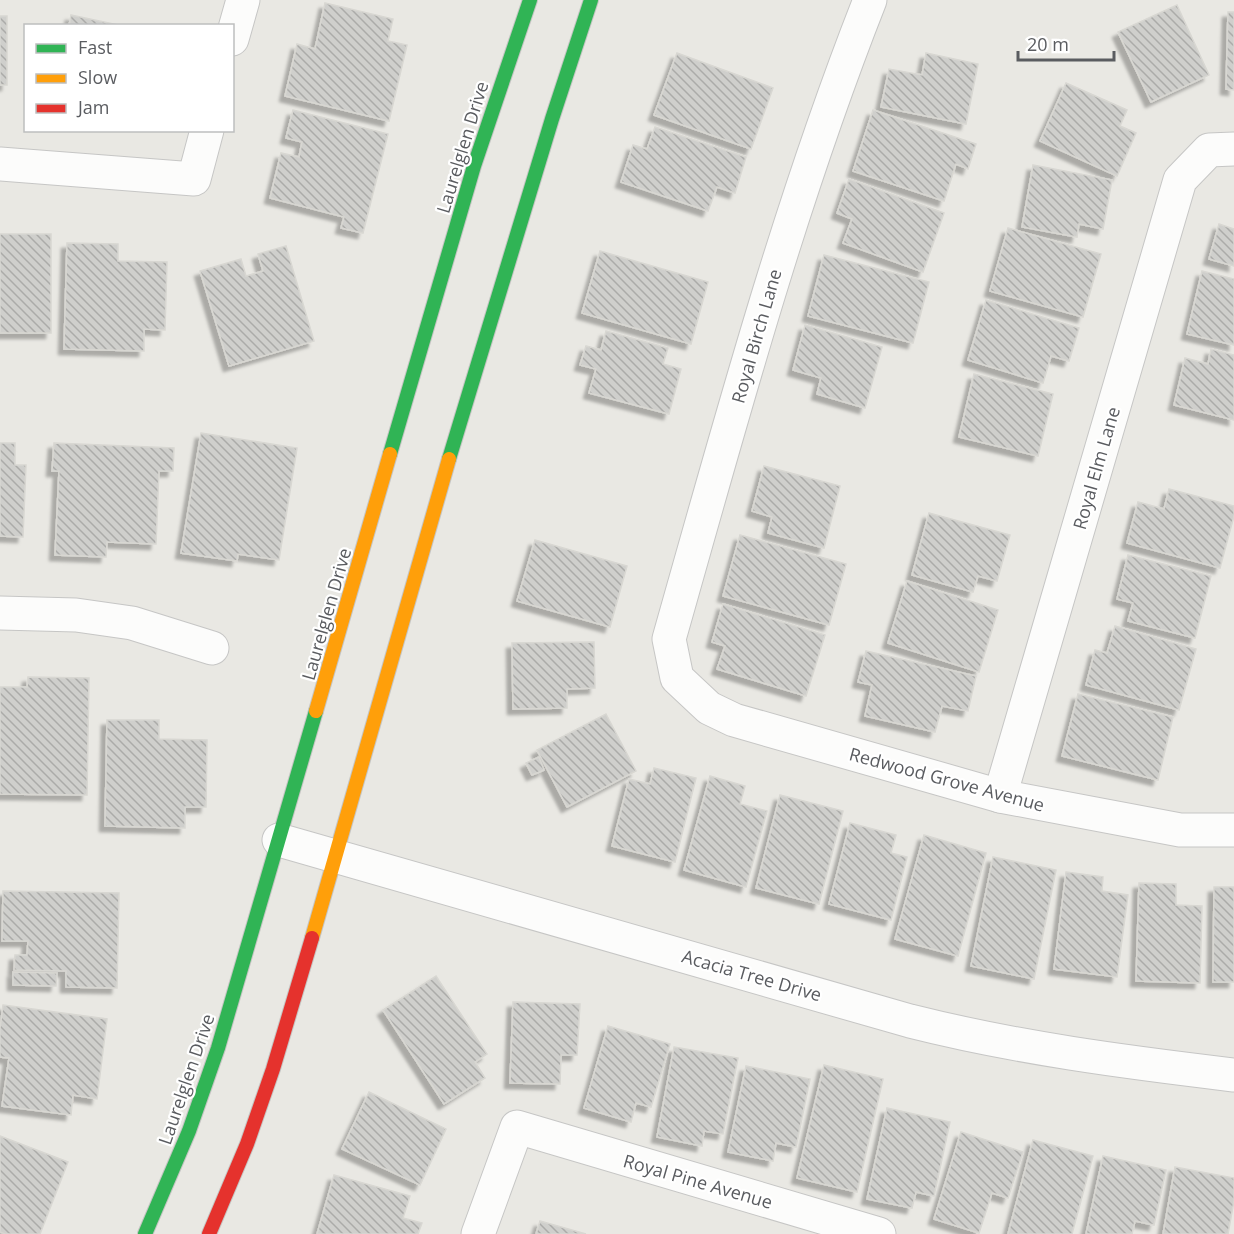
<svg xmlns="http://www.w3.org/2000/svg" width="1234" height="1234" font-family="'Open Sans',sans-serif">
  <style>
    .building { fill: url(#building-back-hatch); stroke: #d8d7d2; stroke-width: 1.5; filter: url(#shadow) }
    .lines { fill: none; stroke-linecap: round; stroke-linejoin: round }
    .street-casing { stroke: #c6c6c5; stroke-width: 35 }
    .fast-casing { stroke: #c5c5c3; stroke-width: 16 }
    .slow-casing { stroke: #c5c5c3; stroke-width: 16 }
    .jam-casing { stroke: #c5c5c3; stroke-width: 16 }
    .street { stroke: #fcfcfb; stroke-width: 33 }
    .fast { stroke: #30b455; stroke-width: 14 }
    .slow { stroke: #ff9f0a; stroke-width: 14 }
    .jam { stroke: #e5322d; stroke-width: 14 }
    .labels { text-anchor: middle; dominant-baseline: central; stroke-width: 4.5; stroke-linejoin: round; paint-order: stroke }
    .street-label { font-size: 18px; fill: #5a5c60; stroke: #fff }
  </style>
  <defs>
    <pattern id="building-back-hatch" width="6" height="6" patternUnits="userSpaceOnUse" patternTransform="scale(1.5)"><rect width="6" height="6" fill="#cfcfcc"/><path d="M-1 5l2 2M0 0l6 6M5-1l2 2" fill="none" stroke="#ababa9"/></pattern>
    <filter id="shadow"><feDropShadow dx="-5.5" dy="5.5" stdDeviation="1.5" flood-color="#0004"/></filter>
  </defs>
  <rect width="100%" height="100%" fill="#e9e8e3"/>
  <g class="building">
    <path d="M 325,3 L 393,19 L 388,41 L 407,45 L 389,121 L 285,96 L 297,44 L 315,49 Z"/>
    <path d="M 1177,5 L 1209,75 L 1151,102 L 1118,32 Z"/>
    <path d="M 1228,12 L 1234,12 L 1234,90 L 1226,89 Z"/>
    <path d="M 71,15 L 123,26 L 69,26 Z"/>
    <rect x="0" y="16" width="7" height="69"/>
    <path d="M 677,53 L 773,88 L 751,149 L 654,115 Z"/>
    <path d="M 926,53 L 978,64 L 966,124 L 881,107 L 889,69 L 922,75 Z"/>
    <path d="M 1066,83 L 1127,110 L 1120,126 L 1136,133 L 1117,176 L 1040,141 Z"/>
    <path d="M 293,110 L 388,134 L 363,233 L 341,228 L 344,217 L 270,198 L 281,153 L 299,157 L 302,142 L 286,138 Z"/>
    <path d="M 873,110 L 976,144 L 968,169 L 956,164 L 944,201 L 853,171 Z"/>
    <path d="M 655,127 L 746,157 L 735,193 L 717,187 L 708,211 L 621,182 L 633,145 L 647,149 Z"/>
    <path d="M 1033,165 L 1112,180 L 1103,229 L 1079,224 L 1077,237 L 1022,227 Z"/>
    <path d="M 849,179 L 944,213 L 923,272 L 843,243 L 852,219 L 837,213 Z"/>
    <path d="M 1219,224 L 1234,229 L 1234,266 L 1209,259 Z"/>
    <path d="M 1008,228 L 1101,254 L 1083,317 L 990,291 Z"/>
    <rect x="0" y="234" width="51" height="99"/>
    <path d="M 67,243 L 118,244 L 118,261 L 167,262 L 165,330 L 144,329 L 144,351 L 64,349 Z"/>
    <path d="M 286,246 L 314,341 L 229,366 L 200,271 L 241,259 L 246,276 L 263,271 L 258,254 Z"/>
    <path d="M 600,251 L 708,282 L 691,344 L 582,313 Z"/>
    <path d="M 824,255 L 929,282 L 913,343 L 808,316 Z"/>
    <path d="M 1202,271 L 1234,279 L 1234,345 L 1187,334 Z"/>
    <path d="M 986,300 L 1079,328 L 1069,361 L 1051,356 L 1043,383 L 968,360 Z"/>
    <path d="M 805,325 L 882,347 L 865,408 L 817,394 L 821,378 L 793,370 Z"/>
    <path d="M 606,331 L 668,348 L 663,364 L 681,369 L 669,414 L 589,393 L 596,369 L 580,365 L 586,346 L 601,350 Z"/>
    <path d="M 1211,349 L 1234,355 L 1234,420 L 1174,405 L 1185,358 L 1208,364 Z"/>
    <path d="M 974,374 L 1053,394 L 1038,456 L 959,437 Z"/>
    <path d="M 201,433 L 297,448 L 279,560 L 238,554 L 237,561 L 181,553 Z"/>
    <path d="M 0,443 L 15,443 L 15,465 L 26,465 L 23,537 L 0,536 Z"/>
    <path d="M 54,443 L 174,448 L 173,471 L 159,471 L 156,544 L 107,542 L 106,557 L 55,555 L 59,471 L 52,471 Z"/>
    <path d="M 764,466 L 840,486 L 824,548 L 768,533 L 772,517 L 752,511 Z"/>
    <path d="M 1169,489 L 1234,506 L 1234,516 L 1220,568 L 1127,543 L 1138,502 L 1164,509 Z"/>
    <path d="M 929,513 L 1010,535 L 997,581 L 978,576 L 973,592 L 912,575 Z"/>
    <path d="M 740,535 L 846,564 L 829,625 L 723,596 Z"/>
    <path d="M 535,540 L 627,566 L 610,627 L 517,601 Z"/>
    <path d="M 1128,555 L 1211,576 L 1195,638 L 1128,621 L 1133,603 L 1117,599 Z"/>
    <path d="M 907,581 L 998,610 L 979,672 L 888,643 Z"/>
    <path d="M 723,604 L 825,635 L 806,696 L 717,669 L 725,646 L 712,642 Z"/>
    <path d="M 1115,626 L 1196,649 L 1179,710 L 1086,685 L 1095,650 L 1107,653 Z"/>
    <path d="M 594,642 L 595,688 L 567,689 L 567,708 L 513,709 L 512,643 Z"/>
    <path d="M 866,651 L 976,676 L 968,711 L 942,706 L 935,732 L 865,716 L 872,685 L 858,682 Z"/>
    <path d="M 28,677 L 89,678 L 87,795 L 0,794 L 0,687 L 27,687 Z"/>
    <path d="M 1078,694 L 1173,717 L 1158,780 L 1062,756 Z"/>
    <path d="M 606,714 L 636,771 L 567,807 L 537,750 Z"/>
    <path d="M 107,720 L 159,720 L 159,739 L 207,740 L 206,807 L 185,807 L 185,828 L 105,826 Z"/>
    <path d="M 539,757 L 544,770 L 532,775 L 526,763 Z"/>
    <path d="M 654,768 L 696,778 L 675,862 L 612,846 L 629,779 L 650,784 Z"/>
    <path d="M 710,776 L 745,786 L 740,804 L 767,811 L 746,887 L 684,870 Z"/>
    <path d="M 780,795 L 843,811 L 819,904 L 756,888 Z"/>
    <path d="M 850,823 L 896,835 L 891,853 L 907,857 L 891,920 L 829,904 Z"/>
    <path d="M 924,835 L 986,853 L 958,956 L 895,939 Z"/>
    <path d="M 993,857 L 1056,870 L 1034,979 L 971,966 Z"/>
    <path d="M 1066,872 L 1103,877 L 1102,891 L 1128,895 L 1117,977 L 1054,969 Z"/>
    <path d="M 1139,883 L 1176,884 L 1176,905 L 1202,906 L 1200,983 L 1136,981 Z"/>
    <path d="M 1214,887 L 1234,887 L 1234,982 L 1213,982 Z"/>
    <path d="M 3,891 L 119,893 L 117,988 L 66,987 L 66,971 L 14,970 L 15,955 L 27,955 L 28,941 L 2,941 Z"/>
    <path d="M 13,972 L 57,973 L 56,986 L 13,985 Z"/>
    <path d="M 436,976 L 487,1054 L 475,1062 L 485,1078 L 444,1104 L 383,1010 Z"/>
    <path d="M 513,1002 L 580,1004 L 577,1055 L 561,1055 L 560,1084 L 510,1083 Z"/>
    <path d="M 3,1005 L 107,1019 L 97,1099 L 73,1095 L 71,1115 L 2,1106 L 9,1058 L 0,1057 L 0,1028 Z"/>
    <path d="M 608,1026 L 670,1044 L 651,1107 L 636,1103 L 631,1122 L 584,1108 Z"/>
    <path d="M 674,1047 L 738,1058 L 723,1134 L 704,1131 L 702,1146 L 657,1137 Z"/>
    <path d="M 824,1065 L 883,1079 L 857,1192 L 797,1178 Z"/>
    <path d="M 746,1066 L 810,1079 L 796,1147 L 776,1143 L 773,1161 L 728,1152 Z"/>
    <path d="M 369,1092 L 446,1129 L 420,1185 L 342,1149 Z"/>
    <path d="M 887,1108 L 950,1122 L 934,1196 L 916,1192 L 912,1208 L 867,1199 Z"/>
    <path d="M 961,1132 L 1023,1152 L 1008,1198 L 992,1193 L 979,1233 L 934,1219 Z"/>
    <path d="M 0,1136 L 68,1162 L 40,1234 L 5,1234 L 0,1232 Z"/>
    <path d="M 1033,1140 L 1093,1156 L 1072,1234 L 1008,1234 Z"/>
    <path d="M 1103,1156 L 1166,1170 L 1154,1225 L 1135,1221 L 1132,1234 L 1086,1234 Z"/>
    <path d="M 1175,1167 L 1234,1178 L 1234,1201 L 1228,1234 L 1163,1234 Z"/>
    <path d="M 334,1175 L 410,1196 L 403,1218 L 422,1223 L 418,1234 L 317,1234 Z"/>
    <path d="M 540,1221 L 586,1234 L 536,1234 Z"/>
  </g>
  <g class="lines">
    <g class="street-casing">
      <g id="street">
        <path d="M 870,0 C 788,208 730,424 669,639 L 677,678 L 709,708 L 734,720 L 1000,796 L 1180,830 L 1234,830"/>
        <path d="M 232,39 L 243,0"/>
        <path d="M 0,164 L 194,179 L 207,130"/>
        <path d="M 0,613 L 76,615 L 132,623 L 212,648"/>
        <path d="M 1000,796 L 1180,180 L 1209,150 L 1234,149"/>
        <path d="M 279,840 L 910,1021 C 1017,1048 1125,1062 1234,1075"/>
        <path d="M 478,1234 L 517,1127 L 879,1234"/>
      </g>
    </g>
    <g class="fast-casing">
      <g id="fast">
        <path d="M 390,454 L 474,166 L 530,0"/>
        <path d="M 449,459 L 552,119 L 591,0"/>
        <path d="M 145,1234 L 189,1131 L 218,1048 L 316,711"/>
      </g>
    </g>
    <g class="slow-casing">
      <g id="slow">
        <path d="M 316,711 L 390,454"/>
        <path d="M 312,938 L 449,459"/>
      </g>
    </g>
    <g class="jam-casing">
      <path id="jam" d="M 209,1234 L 247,1144 L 273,1069 L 312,938"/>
    </g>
    <use href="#street" class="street"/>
    <use href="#fast" class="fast"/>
    <use href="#slow" class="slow"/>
    <use href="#jam" class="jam"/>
  </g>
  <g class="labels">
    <g class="street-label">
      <text transform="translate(462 147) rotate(-73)">Laurelglen Drive</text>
      <text transform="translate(756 336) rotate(-74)">Royal Birch Lane</text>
      <text transform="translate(1096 468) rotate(-74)">Royal Elm Lane</text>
      <text transform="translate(326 614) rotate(-74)">Laurelglen Drive</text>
      <text transform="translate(947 779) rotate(15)">Redwood Grove Avenue</text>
      <text transform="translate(752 975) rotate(16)">Acacia Tree Drive</text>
      <text transform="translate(186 1079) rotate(-71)">Laurelglen Drive</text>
      <text transform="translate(698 1181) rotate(16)">Royal Pine Avenue</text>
    </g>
  </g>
  <rect x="24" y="24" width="210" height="108" fill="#ffffff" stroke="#bdbebf" stroke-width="1.5"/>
  <rect x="36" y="44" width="30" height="9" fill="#30b455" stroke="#bdbebf" stroke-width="1.5"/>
  <text x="78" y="54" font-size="18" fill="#5a5c60">Fast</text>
  <rect x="36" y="74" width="30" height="9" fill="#ff9f0a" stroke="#bdbebf" stroke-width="1.5"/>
  <text x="78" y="84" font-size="18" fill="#5a5c60">Slow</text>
  <rect x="36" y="104" width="30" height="9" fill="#e5322d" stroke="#bdbebf" stroke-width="1.5"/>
  <text x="78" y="114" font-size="18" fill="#5a5c60">Jam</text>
  <path d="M1018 51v9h96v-9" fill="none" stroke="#5a5c60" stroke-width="3"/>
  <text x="1027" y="51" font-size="18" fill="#5a5c60" stroke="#ffffff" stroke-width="4.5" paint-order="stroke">20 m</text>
</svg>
